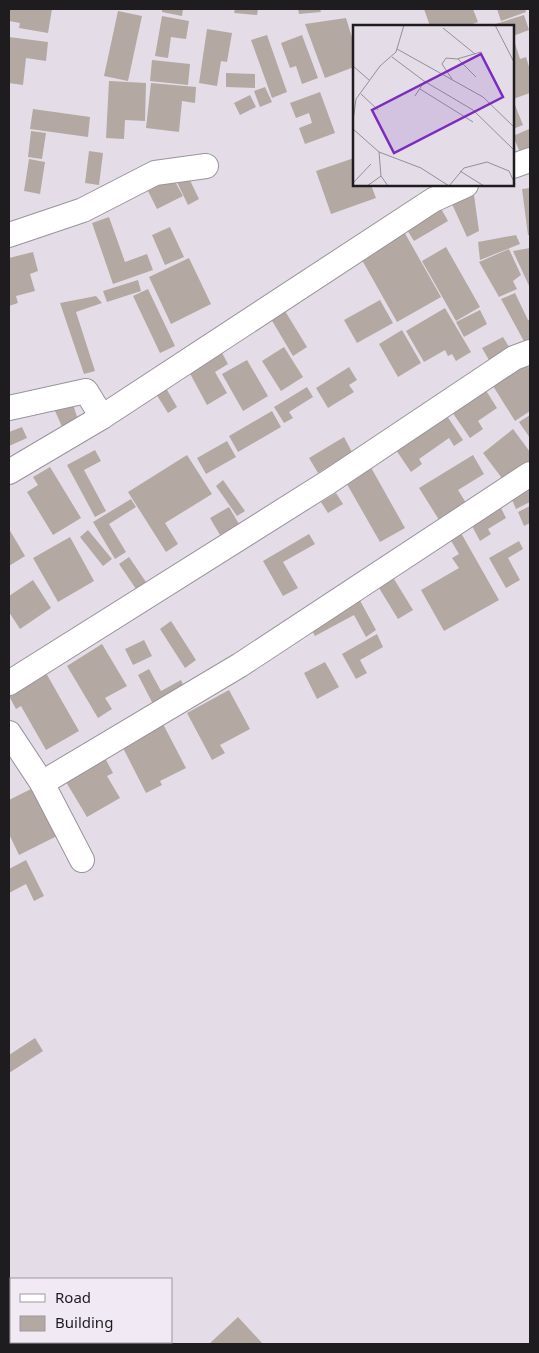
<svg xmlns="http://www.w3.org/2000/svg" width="539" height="1353" font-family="'Noto Sans',sans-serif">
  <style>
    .building { fill: #b3a9a2 }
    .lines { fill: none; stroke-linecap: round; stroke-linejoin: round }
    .street-casing { stroke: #99939c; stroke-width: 26 }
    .street { stroke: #fff; stroke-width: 24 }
    .inset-road { fill: none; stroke: #959097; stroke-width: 1 }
    .view { fill: #7b2cbf; fill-opacity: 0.15; stroke: #7b2cbf; stroke-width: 2.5 }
    .inset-edge { fill: none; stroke: #1e1c1f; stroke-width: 2.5 }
  </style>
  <rect width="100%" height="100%" fill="#e4dde7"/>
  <g class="building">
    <path d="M 9,9 L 52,9 L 48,33 L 19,28 L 20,23 L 9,21 Z"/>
    <path d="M 162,9 L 183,9 L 182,16 L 162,12 Z"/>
    <path d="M 235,9 L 258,9 L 257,15 L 234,13 Z"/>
    <path d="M 298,9 L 320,9 L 321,12 L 299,14 Z"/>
    <path d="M 424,9 L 473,9 L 478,22 L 467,26 L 430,26 Z"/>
    <path d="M 497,9 L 525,9 L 526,12 L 501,21 Z"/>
    <path d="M 118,11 L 142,16 L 128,81 L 104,76 Z"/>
    <path d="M 524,15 L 529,30 L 513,36 L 513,26 L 489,26 Z"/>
    <path d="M 162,16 L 189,21 L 186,39 L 171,37 L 168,58 L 155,56 Z"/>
    <path d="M 346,18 L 354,44 L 354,67 L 325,78 L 305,24 Z"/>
    <path d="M 207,29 L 232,33 L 227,62 L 221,61 L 217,86 L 199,83 Z"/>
    <path d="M 267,35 L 287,92 L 272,98 L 251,40 Z"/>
    <path d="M 302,35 L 318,78 L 302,84 L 296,66 L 290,68 L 281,43 Z"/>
    <path d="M 9,37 L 48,42 L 46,61 L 26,58 L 23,85 L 9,83 Z"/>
    <path d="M 513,37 L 520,59 L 526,57 L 530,70 L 530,93 L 513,99 Z"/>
    <path d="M 152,60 L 190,64 L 188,85 L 150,81 Z"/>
    <path d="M 226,73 L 255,74 L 255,88 L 226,87 Z"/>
    <path d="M 109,81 L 146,83 L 145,121 L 125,120 L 124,139 L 106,138 Z"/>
    <path d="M 151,83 L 196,87 L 195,103 L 182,101 L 179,132 L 146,128 Z"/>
    <path d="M 265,87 L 272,102 L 260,107 L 254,91 Z"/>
    <path d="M 320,92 L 335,133 L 305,144 L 299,128 L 312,123 L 309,113 L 296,118 L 290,103 Z"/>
    <path d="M 250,95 L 256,107 L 240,115 L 234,103 Z"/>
    <path d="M 513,100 L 523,125 L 513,129 Z"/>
    <path d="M 33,109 L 90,117 L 88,137 L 30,129 Z"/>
    <path d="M 529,129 L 530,153 L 522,157 L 513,136 Z"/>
    <path d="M 31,131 L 46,133 L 42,159 L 28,157 Z"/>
    <path d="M 89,151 L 103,153 L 99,185 L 85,183 Z"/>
    <path d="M 354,158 L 354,185 L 371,185 L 376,198 L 331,214 L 316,171 Z"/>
    <path d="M 29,159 L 45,162 L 40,194 L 24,191 Z"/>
    <path d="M 186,172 L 199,199 L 188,205 L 175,178 Z"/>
    <path d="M 173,178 L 183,196 L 157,209 L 148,191 Z"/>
    <path d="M 530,188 L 530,235 L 528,235 L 522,189 Z"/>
    <path d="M 474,195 L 479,231 L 467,237 L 452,204 Z"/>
    <path d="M 439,205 L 448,221 L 414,241 L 404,225 Z"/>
    <path d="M 109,217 L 125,262 L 147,254 L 153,270 L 113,284 L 92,223 Z"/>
    <path d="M 170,227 L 184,257 L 165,265 L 152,235 Z"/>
    <path d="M 402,228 L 441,297 L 397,322 L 358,253 Z"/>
    <path d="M 516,235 L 520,244 L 480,260 L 478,242 Z"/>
    <path d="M 446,247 L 480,307 L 456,321 L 422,261 Z"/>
    <path d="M 530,248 L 530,288 L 513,251 Z"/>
    <path d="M 509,249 L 521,275 L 513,281 L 517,289 L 499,297 L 479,262 Z"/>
    <path d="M 33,252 L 38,271 L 30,274 L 35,291 L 16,296 L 18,303 L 9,306 L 9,258 Z"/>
    <path d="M 189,258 L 211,304 L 171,324 L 149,277 Z"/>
    <path d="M 138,280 L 141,291 L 107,302 L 103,291 Z"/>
    <path d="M 148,289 L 175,346 L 160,353 L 133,296 Z"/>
    <path d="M 515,293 L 528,320 L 530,320 L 530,343 L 526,345 L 501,299 Z"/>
    <path d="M 96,296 L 102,303 L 76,312 L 95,371 L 84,374 L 60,303 Z"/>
    <path d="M 380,300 L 393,323 L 357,343 L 344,320 Z"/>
    <path d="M 445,308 L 471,352 L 456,361 L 452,354 L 448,356 L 445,350 L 424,362 L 406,331 Z"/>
    <path d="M 480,310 L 487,324 L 464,337 L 456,322 Z"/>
    <path d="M 285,311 L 307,347 L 293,356 L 271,319 Z"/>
    <path d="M 402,330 L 421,363 L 398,377 L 379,344 Z"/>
    <path d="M 503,337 L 514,355 L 493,367 L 482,348 Z"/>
    <path d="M 284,347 L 303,377 L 281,391 L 262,361 Z"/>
    <path d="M 220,349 L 228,364 L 215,372 L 227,393 L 207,405 L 187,368 Z"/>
    <path d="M 247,360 L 268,396 L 243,411 L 222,374 Z"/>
    <path d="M 527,364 L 530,370 L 530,411 L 515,421 L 493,386 Z"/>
    <path d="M 349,367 L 357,380 L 349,385 L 354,392 L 328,408 L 316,388 Z"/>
    <path d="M 163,383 L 177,407 L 168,413 L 153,389 Z"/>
    <path d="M 307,387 L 313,397 L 289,412 L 293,418 L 284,423 L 274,407 Z"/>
    <path d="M 485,389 L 497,408 L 478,421 L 483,429 L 470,438 L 452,412 Z"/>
    <path d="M 72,401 L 78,420 L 63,429 L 52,404 Z"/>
    <path d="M 272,411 L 281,427 L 238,452 L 229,436 Z"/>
    <path d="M 530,415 L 530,438 L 519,422 Z"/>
    <path d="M 447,416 L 463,440 L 454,446 L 449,438 L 419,459 L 422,464 L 411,472 L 396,450 Z"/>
    <path d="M 22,427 L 27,438 L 9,446 L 9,432 Z"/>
    <path d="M 513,429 L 530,452 L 530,461 L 504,481 L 483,453 Z"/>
    <path d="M 344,437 L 352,452 L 318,473 L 309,458 Z"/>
    <path d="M 227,441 L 236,457 L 206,474 L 197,458 Z"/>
    <path d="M 95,450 L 101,461 L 84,470 L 106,511 L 95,517 L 67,465 Z"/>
    <path d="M 187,455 L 212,494 L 165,523 L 178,544 L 166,552 L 128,492 Z"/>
    <path d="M 473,455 L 484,474 L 458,490 L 468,506 L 441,523 L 419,488 Z"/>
    <path d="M 369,464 L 405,528 L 380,542 L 344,479 Z"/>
    <path d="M 50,467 L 81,518 L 53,535 L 27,492 L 38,485 L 33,477 Z"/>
    <path d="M 223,480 L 245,511 L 237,516 L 216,486 Z"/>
    <path d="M 530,483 L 530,502 L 516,509 L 509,493 Z"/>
    <path d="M 336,493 L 343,504 L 328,513 L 321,502 Z"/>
    <path d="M 131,499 L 136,507 L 109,524 L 126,552 L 115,559 L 93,522 Z"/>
    <path d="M 530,506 L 530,523 L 524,526 L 518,512 Z"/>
    <path d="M 229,507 L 239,524 L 220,535 L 210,518 Z"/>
    <path d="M 501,508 L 506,518 L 488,529 L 491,534 L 480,541 L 472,526 Z"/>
    <path d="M 9,529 L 25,556 L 9,566 Z"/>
    <path d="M 88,530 L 112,559 L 103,566 L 80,537 Z"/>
    <path d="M 461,533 L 499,600 L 444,631 L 421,590 L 459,568 L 452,558 L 459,554 L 450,539 Z"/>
    <path d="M 309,534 L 315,544 L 283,562 L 298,588 L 283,596 L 263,561 Z"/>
    <path d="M 70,537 L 94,581 L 58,602 L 33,558 Z"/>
    <path d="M 519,541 L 523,549 L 508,558 L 520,580 L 506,588 L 489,558 Z"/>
    <path d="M 129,557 L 146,582 L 136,589 L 119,564 Z"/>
    <path d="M 394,579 L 413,610 L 398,619 L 379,588 Z"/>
    <path d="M 33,580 L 51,608 L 20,629 L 9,612 L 9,596 Z"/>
    <path d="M 357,595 L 376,630 L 366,637 L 354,615 L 315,636 L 308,623 Z"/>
    <path d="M 171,621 L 196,660 L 185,668 L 160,629 Z"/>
    <path d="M 377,634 L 383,647 L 360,660 L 367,673 L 356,679 L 342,654 Z"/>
    <path d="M 144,640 L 152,656 L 133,665 L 125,649 Z"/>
    <path d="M 102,644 L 127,686 L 105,698 L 112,709 L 98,718 L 67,666 Z"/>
    <path d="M 325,662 L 339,687 L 317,699 L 304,673 Z"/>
    <path d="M 149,669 L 161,691 L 181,680 L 185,689 L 154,706 L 138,675 Z"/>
    <path d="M 46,673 L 79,731 L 46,750 L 21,706 L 16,709 L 9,696 Z"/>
    <path d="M 229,690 L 250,729 L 220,745 L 225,753 L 212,760 L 187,713 Z"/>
    <path d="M 163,724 L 186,768 L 160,781 L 162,785 L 146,793 L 122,746 Z"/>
    <path d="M 105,758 L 113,773 L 107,776 L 120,798 L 87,817 L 66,782 Z"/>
    <path d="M 35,787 L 59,835 L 19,855 L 9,834 L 9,800 Z"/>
    <path d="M 26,860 L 44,896 L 34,901 L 26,884 L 9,893 L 9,869 Z"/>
    <path d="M 35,1038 L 43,1051 L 9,1073 L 9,1055 Z"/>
    <path d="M 238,1317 L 263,1344 L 209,1344 Z"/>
    <path d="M 102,1342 L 140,1342 L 103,1344 Z"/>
  </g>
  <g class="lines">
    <g class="street-casing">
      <g id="street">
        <path d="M 513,166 L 530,160"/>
        <path d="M 9,235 L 83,210 L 155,173 L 206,166"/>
        <path d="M 9,408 L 86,391 L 102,417"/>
        <path d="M 9,472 L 102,417 L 433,200 L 466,185"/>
        <path d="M 9,683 L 330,481 L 514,358 L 530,352"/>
        <path d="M 9,733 L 42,783 L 82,860"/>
        <path d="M 42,783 L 240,665 L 530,474"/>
        <path d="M 9,1298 L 11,1297"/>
      </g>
    </g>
    <use href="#street" class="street"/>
  </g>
  <g transform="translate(353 25)">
    <rect width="161" height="161" fill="#e4dde7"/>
    <path class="inset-road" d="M 142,0 L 162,39M 90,3 L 122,29M 44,24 L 130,72 L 162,103M 39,32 L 71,56 L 120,85 L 162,126M 105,34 L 123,52M 0,41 L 16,55M 99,54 L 89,39 L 93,33 L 104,34 L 128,27M 67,64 L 120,97M 8,69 L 25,85M 62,71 L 71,57M 0,96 L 3,74 L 27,41 L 43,27 L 51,0M 0,104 L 26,127 L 28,151 L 35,161M 26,127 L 68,143 L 96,161M 107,146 L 131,161M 0,158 L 18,139M 14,161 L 28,151M 96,161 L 111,143 L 134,137 L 156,146 L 162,159"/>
    <path class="view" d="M 128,29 L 150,72 L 41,128 L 19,85 Z"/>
    <rect width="161" height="161" class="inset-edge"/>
  </g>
  <rect width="539" height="1353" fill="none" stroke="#1e1c1f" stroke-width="20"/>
  <rect x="10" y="1278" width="162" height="65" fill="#f1eaf5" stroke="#9d989f"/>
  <rect x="20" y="1294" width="25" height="8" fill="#ffffff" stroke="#9d989f"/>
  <text x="55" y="1303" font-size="15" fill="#1e1c1f">Road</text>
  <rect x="20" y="1316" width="25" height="15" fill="#b3a9a2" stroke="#9d989f"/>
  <text x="55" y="1328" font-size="15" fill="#1e1c1f">Building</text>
</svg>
